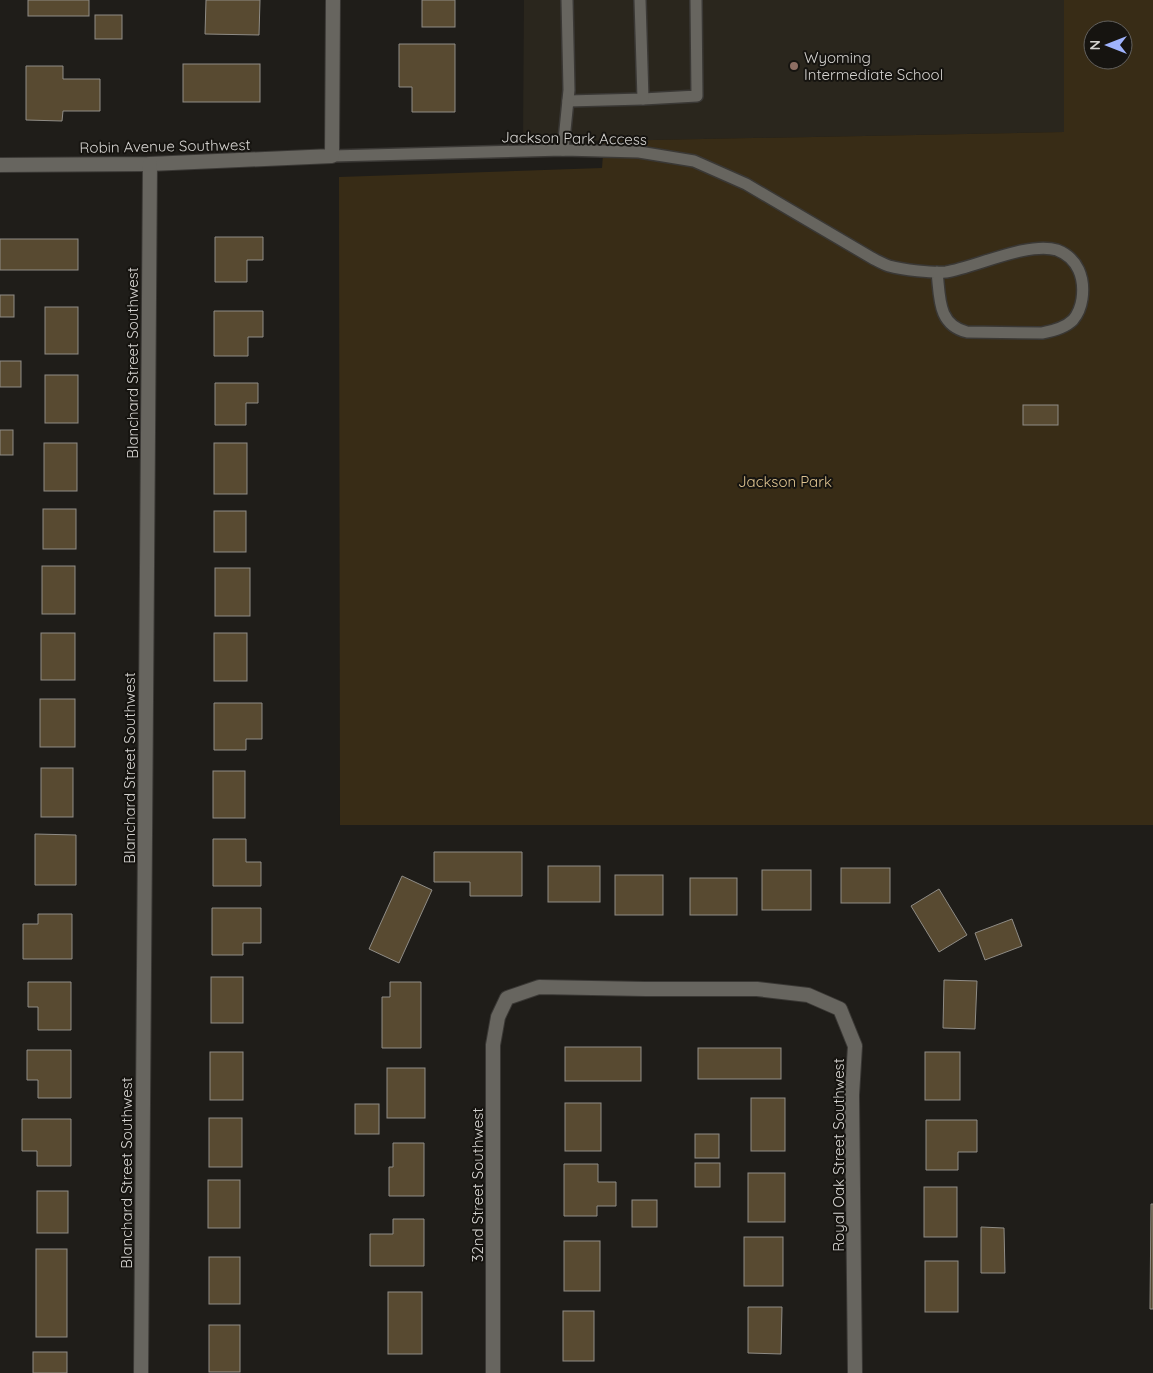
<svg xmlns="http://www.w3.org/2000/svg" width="1153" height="1373" font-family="Quicksand,sans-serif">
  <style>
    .built { fill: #2a261d }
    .green { fill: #382c16; fill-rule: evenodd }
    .building { fill: #584a31; stroke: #8f8c86 }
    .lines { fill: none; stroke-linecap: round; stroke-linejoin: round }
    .service-casing { stroke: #3a3835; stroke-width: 14 }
    .minor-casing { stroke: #3a3835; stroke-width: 16 }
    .service { stroke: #67655f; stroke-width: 11 }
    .minor { stroke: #67655f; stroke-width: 14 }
    .education-dot { fill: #8d6e63; stroke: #161410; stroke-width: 2 }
    .labels { text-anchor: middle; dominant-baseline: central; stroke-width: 4; stroke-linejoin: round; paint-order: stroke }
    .poi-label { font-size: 15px; fill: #d5d3d0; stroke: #161410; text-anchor: start }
    .street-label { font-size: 15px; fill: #d5d3d0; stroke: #161410 }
    .park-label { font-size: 15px; fill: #dfc491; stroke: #161410 }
  </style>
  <rect width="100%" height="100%" fill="#1f1d19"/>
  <path class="built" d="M 524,0 L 1064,0 L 1064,132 L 604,141 L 523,137 Z"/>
  <path class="green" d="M 1064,0 L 1153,0 L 1153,825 L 340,825 L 339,177 L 602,168 L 604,141 L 1064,132 ZM 1093,30 L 1123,30 L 1123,60 L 1093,60 Z"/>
  <g class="building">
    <rect x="28" y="0" width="61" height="16"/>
    <path d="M 206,0 L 260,0 L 259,35 L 205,34 Z"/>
    <rect x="422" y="0" width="33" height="27"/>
    <rect x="95" y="15" width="27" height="24"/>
    <path d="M 399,44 L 455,44 L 455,112 L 412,112 L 412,87 L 399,87 Z"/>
    <rect x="183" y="64" width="77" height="38"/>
    <path d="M 26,66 L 63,66 L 63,79 L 100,79 L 100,111 L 63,111 L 62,121 L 26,120 Z"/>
    <path d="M 215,237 L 263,237 L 263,260 L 247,260 L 247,282 L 215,282 Z"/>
    <rect x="0" y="239" width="78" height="31"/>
    <rect x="0" y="295" width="14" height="22"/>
    <rect x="45" y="307" width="33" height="47"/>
    <path d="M 214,311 L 263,311 L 263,337 L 248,337 L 248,356 L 214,356 Z"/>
    <rect x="0" y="361" width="21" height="26"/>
    <rect x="45" y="375" width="33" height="48"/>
    <path d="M 215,383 L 258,383 L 258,403 L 246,403 L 246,425 L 215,425 Z"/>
    <rect x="1023" y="405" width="35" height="20"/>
    <rect x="0" y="430" width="13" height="25"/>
    <rect x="44" y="443" width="33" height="48"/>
    <rect x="214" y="443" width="33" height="51"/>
    <rect x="43" y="509" width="33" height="40"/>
    <rect x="214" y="511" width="32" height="41"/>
    <rect x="42" y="566" width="33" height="48"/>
    <rect x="215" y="568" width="35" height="48"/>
    <rect x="41" y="633" width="34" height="47"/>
    <rect x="214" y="633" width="33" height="48"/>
    <rect x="40" y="699" width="35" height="48"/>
    <path d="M 214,703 L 262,703 L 262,739 L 246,739 L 246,750 L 214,750 Z"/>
    <rect x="41" y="768" width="32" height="49"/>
    <rect x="213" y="771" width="32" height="47"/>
    <path d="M 35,834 L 76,835 L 76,885 L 35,885 Z"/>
    <path d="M 213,839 L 246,839 L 246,862 L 261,862 L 261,886 L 213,886 Z"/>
    <path d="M 434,852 L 522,852 L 522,896 L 470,896 L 470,882 L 434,882 Z"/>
    <rect x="548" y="866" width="52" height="36"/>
    <rect x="841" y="868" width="49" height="35"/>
    <rect x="762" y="870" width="49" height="40"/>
    <rect x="615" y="875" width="48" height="40"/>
    <path d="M 402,876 L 432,890 L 399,963 L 369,949 Z"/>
    <rect x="690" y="878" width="47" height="37"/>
    <path d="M 939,889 L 967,935 L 939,952 L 911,906 Z"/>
    <path d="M 212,908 L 261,908 L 261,943 L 243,943 L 243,955 L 212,955 Z"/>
    <path d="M 38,914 L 72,914 L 72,959 L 23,959 L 23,924 L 38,924 Z"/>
    <path d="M 1012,919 L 1022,946 L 985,960 L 975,933 Z"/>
    <rect x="211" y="977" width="32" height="46"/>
    <path d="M 944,980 L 977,981 L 975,1029 L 943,1028 Z"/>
    <path d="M 28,982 L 71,982 L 71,1030 L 38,1030 L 38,1007 L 28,1007 Z"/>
    <path d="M 390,982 L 421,982 L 421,1048 L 382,1048 L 382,997 L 390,997 Z"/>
    <rect x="565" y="1047" width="76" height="34"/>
    <rect x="698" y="1048" width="83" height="31"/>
    <path d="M 27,1050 L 71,1050 L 71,1098 L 38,1098 L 38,1080 L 27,1080 Z"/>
    <rect x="210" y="1052" width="33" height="48"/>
    <rect x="925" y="1052" width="35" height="48"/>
    <rect x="387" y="1068" width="38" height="50"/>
    <rect x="751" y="1098" width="34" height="53"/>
    <rect x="565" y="1103" width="36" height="48"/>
    <rect x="355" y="1104" width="24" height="30"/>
    <rect x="209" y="1118" width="33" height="49"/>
    <path d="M 22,1119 L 71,1119 L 71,1166 L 37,1166 L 37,1151 L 22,1151 Z"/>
    <path d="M 926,1120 L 977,1120 L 977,1152 L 958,1152 L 958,1170 L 926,1170 Z"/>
    <rect x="695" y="1134" width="24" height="24"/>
    <path d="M 393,1143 L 424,1143 L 424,1196 L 389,1196 L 389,1167 L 393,1167 Z"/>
    <rect x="695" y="1163" width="25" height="24"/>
    <path d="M 564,1164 L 598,1164 L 598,1182 L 616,1182 L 616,1206 L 597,1206 L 597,1216 L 564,1216 Z"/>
    <rect x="748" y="1173" width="37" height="49"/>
    <rect x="208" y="1180" width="32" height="48"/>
    <rect x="924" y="1187" width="33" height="50"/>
    <rect x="37" y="1191" width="31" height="42"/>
    <rect x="632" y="1200" width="25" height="27"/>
    <path d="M 1151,1204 L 1153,1204 L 1153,1309 L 1150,1309 Z"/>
    <path d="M 393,1219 L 424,1219 L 424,1266 L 370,1266 L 370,1234 L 393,1234 Z"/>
    <path d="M 981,1227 L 1004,1228 L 1005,1273 L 981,1273 Z"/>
    <rect x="744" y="1237" width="39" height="49"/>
    <rect x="564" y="1241" width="36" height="50"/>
    <rect x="36" y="1249" width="31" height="88"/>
    <rect x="209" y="1257" width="31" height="47"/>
    <rect x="925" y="1261" width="33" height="51"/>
    <rect x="388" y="1292" width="34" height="62"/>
    <path d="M 748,1307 L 782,1307 L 781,1354 L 748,1353 Z"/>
    <rect x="563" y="1311" width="31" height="50"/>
    <rect x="209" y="1325" width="31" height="47"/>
    <rect x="33" y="1352" width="34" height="21"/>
  </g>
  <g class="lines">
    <g class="service-casing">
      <g id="service">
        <path d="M 643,99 L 697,96 L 696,0"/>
        <path d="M 568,101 L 643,99 L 640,0"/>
        <path d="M 563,150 L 569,90 L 567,0"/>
        <path d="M 332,156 L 563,150 L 639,152 L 694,161 L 746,184 L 872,258 C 878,261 883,264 889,266 C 903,270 932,273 946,272 C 976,267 1029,241 1057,250 C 1078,258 1085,278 1082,299 C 1081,306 1078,314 1073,320 C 1065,328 1053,331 1042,333 L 967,332 C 937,325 940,296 937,272"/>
      </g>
    </g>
    <g class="minor-casing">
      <g id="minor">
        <path d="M 0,165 L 150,164 L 332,156 L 333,0"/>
        <path d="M 141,1373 L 150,164"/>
        <path d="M 493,1373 L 493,1045 L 498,1017 L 507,998 L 539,987 L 645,989 L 757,989 L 808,995 L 840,1009 L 855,1046 L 852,1095 L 855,1373"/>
      </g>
    </g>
    <use href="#service" class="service"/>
    <use href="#minor" class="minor"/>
  </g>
  <circle class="education-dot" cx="794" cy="66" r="5"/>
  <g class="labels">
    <g class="poi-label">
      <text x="804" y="57">Wyoming<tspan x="804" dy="17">Intermediate School</tspan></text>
    </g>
    <g class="street-label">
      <text transform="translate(574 138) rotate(1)">Jackson Park Access</text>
      <text transform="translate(165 146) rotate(-1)">Robin Avenue Southwest</text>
      <text transform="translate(132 363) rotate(-90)">Blanchard Street Southwest</text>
      <text transform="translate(129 768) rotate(-90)">Blanchard Street Southwest</text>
      <text transform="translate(838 1155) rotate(-90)">Royal Oak Street Southwest</text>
      <text transform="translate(126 1173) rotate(-90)">Blanchard Street Southwest</text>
      <text transform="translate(477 1185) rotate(-90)">32nd Street Southwest</text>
    </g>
    <g class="park-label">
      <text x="785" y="481">Jackson Park</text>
    </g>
  </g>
  <g transform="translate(1108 45) rotate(270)"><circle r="24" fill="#161410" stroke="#62605d"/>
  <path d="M0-4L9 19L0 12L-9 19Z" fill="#9fb3fd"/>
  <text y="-8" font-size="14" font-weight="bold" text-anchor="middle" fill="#d5d3d0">N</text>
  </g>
</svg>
